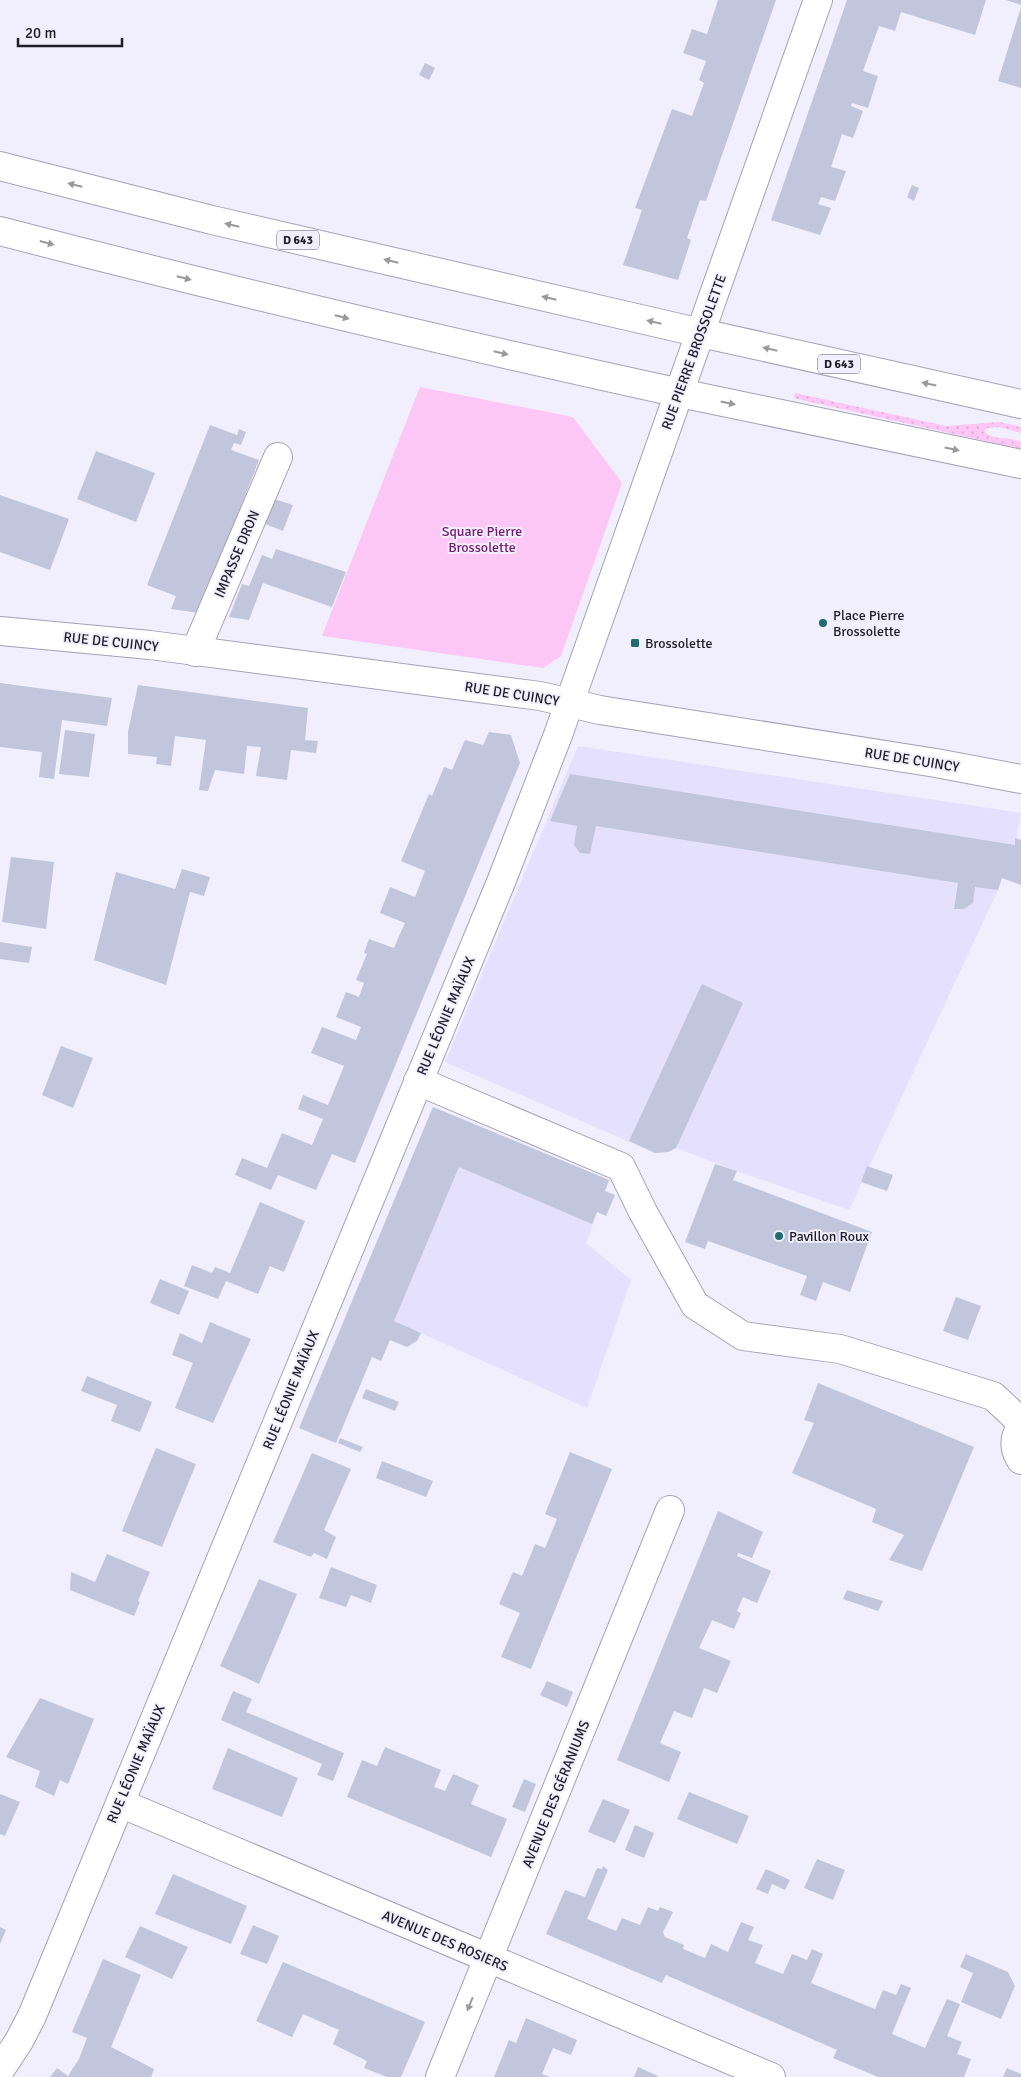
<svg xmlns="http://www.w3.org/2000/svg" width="1021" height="2077" font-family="Signika,sans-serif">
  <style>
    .built { fill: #e5e0fe }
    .grass { fill: url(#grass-dots) }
    .park { fill: #fcc6f5 }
    .building { fill: #c1c6dc }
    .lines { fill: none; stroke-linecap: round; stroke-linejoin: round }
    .minor-casing { stroke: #a4a1b6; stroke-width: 30 }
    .major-casing { stroke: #a4a1b6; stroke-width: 30 }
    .highway-casing { stroke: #a4a1b6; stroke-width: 30 }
    .minor { stroke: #fff; stroke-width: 28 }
    .major { stroke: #fff; stroke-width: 28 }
    .highway { stroke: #fff; stroke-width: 28 }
    .oneway { fill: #9a999d }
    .poi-dot { fill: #1f6b6d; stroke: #f1effd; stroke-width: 2 }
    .labels { text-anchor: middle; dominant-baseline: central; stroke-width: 4; stroke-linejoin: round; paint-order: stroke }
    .shield { fill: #f1effd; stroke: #5d5c66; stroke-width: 1 }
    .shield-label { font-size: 12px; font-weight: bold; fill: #1e1d25 }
    .street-label { font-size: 14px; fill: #1e1d25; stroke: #f1effd }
    .park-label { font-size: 14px; fill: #74196e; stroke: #f1effd }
    .poi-label { font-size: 14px; fill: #1e1d25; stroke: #f1effd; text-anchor: start }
  </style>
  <defs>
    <pattern id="grass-dots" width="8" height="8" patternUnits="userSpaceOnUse" patternTransform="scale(1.25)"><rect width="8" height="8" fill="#fcc6f5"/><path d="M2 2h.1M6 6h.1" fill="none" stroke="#d8aad2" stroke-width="1.8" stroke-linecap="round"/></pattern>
  </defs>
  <rect width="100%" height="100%" fill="#f1effd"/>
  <g class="built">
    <path d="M 578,746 L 1021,813 L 1015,845 L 998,890 L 849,1210 L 737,1171 L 676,1148 L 668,1152 L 655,1153 L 445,1062 Z"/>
    <path d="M 433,1107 L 609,1180 L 586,1243 L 631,1280 L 587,1408 L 421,1333 L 351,1304 Z"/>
  </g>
  <path class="grass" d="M 795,393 L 946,426 L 1000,422 L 1021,427 L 1021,433 L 1000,427 L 987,428 L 985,432 C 994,441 1009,436 1021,442 L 1021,449 L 797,399 L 794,397 Z"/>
  <path class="park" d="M 420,387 L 573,417 L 622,483 L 561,656 L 543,668 L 322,636 Z"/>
  <g class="building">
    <path d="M 718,0 L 776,0 L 706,201 L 700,200 L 687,238 L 691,240 L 678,280 L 623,265 L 642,210 L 635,208 L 672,109 L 692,116 L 704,83 L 699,80 L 706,61 L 683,53 L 692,29 L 707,34 Z"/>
    <path d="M 847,0 L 986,0 L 975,35 L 901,12 L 895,31 L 879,26 L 863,71 L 878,76 L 868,108 L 852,103 L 851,106 L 863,111 L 853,138 L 842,134 L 831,167 L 846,171 L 835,201 L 821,197 L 818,204 L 831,208 L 820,235 L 771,220 Z"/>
    <path d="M 1006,0 L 1021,0 L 1021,5 Z"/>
    <path d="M 1021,7 L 1021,88 L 998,81 Z"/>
    <path d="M 425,63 L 435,68 L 429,80 L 419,75 Z"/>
    <path d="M 912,185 L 919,188 L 914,201 L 907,197 Z"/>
    <path d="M 210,425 L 237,435 L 239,429 L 246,432 L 241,445 L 234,443 L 231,450 L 259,460 L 199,613 L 171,609 L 176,596 L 147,585 Z"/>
    <path d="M 96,451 L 155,473 L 136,522 L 77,499 Z"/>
    <path d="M 0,495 L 69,519 L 50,570 L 0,552 Z"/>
    <path d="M 274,499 L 293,505 L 283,531 L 265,524 Z"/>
    <path d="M 276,549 L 346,572 L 332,607 L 263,583 L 249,620 L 229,617 L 242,584 L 249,586 L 262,555 L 272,559 Z"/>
    <path d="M 0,683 L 112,698 L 107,726 L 62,720 L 54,779 L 39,777 L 42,752 L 0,747 Z"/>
    <path d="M 138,685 L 308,708 L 305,740 L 318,741 L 316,753 L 291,750 L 287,780 L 256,776 L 261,747 L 247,746 L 244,774 L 215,770 L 208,791 L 199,790 L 206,740 L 175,736 L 171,766 L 156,764 L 157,757 L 128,754 L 128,732 Z"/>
    <path d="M 65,730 L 95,734 L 89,777 L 59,774 Z"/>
    <path d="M 489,732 L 511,735 L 520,763 L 355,1163 L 332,1154 L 316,1190 L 278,1175 L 271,1190 L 235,1175 L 242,1158 L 267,1168 L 282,1133 L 312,1145 L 323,1119 L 298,1109 L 303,1095 L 328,1105 L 344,1066 L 311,1053 L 322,1027 L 356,1040 L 361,1027 L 336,1017 L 346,992 L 359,997 L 364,983 L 356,980 L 367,954 L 364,953 L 369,939 L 394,948 L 399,936 L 405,923 L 380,913 L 390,887 L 415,897 L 425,871 L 401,861 L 429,794 L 432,796 L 444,767 L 452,770 L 465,740 L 483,745 Z"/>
    <path d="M 570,774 L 1015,845 L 1015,838 L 1021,840 L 1021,885 L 1002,878 L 998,890 L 975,887 L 973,903 L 964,909 L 954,909 L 958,883 L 596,826 L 590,854 L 580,853 L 574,845 L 577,826 L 550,821 Z"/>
    <path d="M 11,857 L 54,862 L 46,929 L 2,922 Z"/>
    <path d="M 182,869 L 210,877 L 204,896 L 190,892 L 166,985 L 94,960 L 116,872 L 175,889 Z"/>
    <path d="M 0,942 L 32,947 L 29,963 L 0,959 Z"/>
    <path d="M 702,984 L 743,1003 L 676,1148 L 668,1152 L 655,1153 L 629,1141 Z"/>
    <path d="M 61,1046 L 93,1058 L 73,1108 L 42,1095 Z"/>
    <path d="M 433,1107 L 609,1180 L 605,1191 L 615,1195 L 606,1216 L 597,1212 L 592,1224 L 459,1167 L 394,1321 L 421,1333 L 417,1341 L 407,1347 L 390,1340 L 381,1361 L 372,1357 L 336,1443 L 299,1428 Z"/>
    <path d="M 715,1164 L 737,1171 L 733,1180 L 872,1232 L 850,1292 L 823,1282 L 816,1301 L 800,1295 L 807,1276 L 708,1241 L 705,1249 L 685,1242 Z"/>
    <path d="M 867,1166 L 893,1175 L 887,1191 L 861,1182 Z"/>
    <path d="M 260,1202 L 305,1221 L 284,1272 L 270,1266 L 258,1294 L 226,1281 L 218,1299 L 184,1286 L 192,1265 L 212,1273 L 215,1267 L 230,1273 Z"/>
    <path d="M 160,1279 L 189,1291 L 179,1315 L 150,1303 Z"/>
    <path d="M 956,1297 L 981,1306 L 968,1340 L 943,1331 Z"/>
    <path d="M 210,1322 L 251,1339 L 213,1423 L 175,1408 L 193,1363 L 172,1355 L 180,1333 L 202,1343 Z"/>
    <path d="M 87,1376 L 152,1402 L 140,1432 L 111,1421 L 117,1405 L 81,1391 Z"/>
    <path d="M 818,1383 L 974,1447 L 922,1571 L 889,1560 L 904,1535 L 872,1522 L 876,1509 L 792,1473 L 814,1423 L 804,1420 Z"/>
    <path d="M 366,1389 L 399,1402 L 395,1411 L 362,1398 Z"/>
    <path d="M 340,1438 L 363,1447 L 360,1452 L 338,1443 Z"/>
    <path d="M 156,1448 L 196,1464 L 162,1547 L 122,1531 Z"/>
    <path d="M 570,1452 L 612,1469 L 531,1669 L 501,1657 L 520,1613 L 499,1604 L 513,1572 L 522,1576 L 535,1544 L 545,1548 L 557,1519 L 545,1514 Z"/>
    <path d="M 312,1453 L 351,1469 L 324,1530 L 336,1537 L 327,1559 L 314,1553 L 311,1557 L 273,1542 Z"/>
    <path d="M 382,1461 L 433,1481 L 426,1497 L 376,1478 Z"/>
    <path d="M 718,1511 L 763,1532 L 752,1558 L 738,1553 L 737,1556 L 771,1571 L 757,1603 L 743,1597 L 737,1611 L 741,1613 L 734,1629 L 712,1620 L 699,1648 L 731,1661 L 717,1693 L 704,1688 L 692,1718 L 674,1711 L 660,1743 L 681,1752 L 669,1782 L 617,1760 Z"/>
    <path d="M 107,1554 L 150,1572 L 138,1601 L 140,1602 L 134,1616 L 70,1590 L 71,1572 L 95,1582 Z"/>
    <path d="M 331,1567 L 377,1585 L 371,1603 L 351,1595 L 346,1607 L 319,1598 Z"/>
    <path d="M 259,1579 L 297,1594 L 259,1684 L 220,1666 Z"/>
    <path d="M 847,1590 L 883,1601 L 878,1611 L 843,1599 Z"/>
    <path d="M 547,1681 L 573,1692 L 567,1707 L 540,1695 Z"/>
    <path d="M 233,1691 L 252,1699 L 246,1712 L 344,1753 L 333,1781 L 317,1775 L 322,1764 L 221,1720 Z"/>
    <path d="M 40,1698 L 94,1719 L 68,1784 L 60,1780 L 54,1796 L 35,1787 L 40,1771 L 6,1757 Z"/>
    <path d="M 385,1747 L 441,1770 L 434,1787 L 445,1791 L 453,1774 L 479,1785 L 471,1804 L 507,1819 L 491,1857 L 347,1797 L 362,1760 L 377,1766 Z"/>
    <path d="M 228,1748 L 298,1778 L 282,1817 L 212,1789 Z"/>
    <path d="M 524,1779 L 536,1784 L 525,1812 L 512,1807 Z"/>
    <path d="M 689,1792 L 749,1816 L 737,1844 L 677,1819 Z"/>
    <path d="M 0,1794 L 20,1802 L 5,1836 L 0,1834 Z"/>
    <path d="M 603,1799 L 630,1810 L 615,1843 L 588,1832 Z"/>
    <path d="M 635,1825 L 654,1833 L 644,1858 L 625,1850 Z"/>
    <path d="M 817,1859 L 845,1870 L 833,1900 L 804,1888 Z"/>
    <path d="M 603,1866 L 608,1870 L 587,1919 L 616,1931 L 622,1918 L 640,1925 L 648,1907 L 658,1911 L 660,1907 L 673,1912 L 663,1932 L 665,1937 L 684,1945 L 683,1949 L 705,1958 L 711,1944 L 728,1952 L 741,1922 L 754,1927 L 748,1940 L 763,1945 L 755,1963 L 770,1969 L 783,1974 L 792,1954 L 807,1960 L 812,1949 L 823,1954 L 811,1983 L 875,2009 L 883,1990 L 896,1995 L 901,1984 L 911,1988 L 892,2034 L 925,2048 L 947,1999 L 960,2004 L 947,2036 L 962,2042 L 957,2054 L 971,2059 L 964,2077 L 878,2077 L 833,2058 L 837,2050 L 666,1975 L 662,1983 L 546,1934 L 565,1890 L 585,1897 L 597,1868 L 602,1869 Z"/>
    <path d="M 766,1869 L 790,1880 L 785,1890 L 772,1884 L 768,1894 L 756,1889 Z"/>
    <path d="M 173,1874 L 247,1906 L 231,1944 L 155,1914 Z"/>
    <path d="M 253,1925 L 279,1936 L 267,1964 L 240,1954 Z"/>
    <path d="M 140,1926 L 188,1947 L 172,1979 L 125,1957 Z"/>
    <path d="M 0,1927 L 6,1930 L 0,1944 Z"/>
    <path d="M 966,1954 L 1008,1972 L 1015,1986 L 1001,2019 L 961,2002 L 973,1973 L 960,1967 Z"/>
    <path d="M 103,1959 L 141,1975 L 111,2047 L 154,2069 L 151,2077 L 50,2077 L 57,2068 L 68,2076 L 79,2059 L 87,2038 L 72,2032 Z"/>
    <path d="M 283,1962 L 425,2022 L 401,2077 L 387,2077 L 364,2068 L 367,2061 L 333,2044 L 339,2030 L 303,2014 L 292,2037 L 256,2021 Z"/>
    <path d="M 526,2018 L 577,2040 L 571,2055 L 553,2048 L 542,2074 L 550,2077 L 494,2077 L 509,2040 L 516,2043 Z"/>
    <path d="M 638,2067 L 658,2076 L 657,2077 L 634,2077 Z"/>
    <path d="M 1007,2068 L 1021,2074 L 1021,2077 L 1003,2077 Z"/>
  </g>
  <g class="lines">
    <g class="minor-casing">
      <g id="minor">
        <path d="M 0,631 L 150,645 L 540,696 L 600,710 L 936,763 L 1021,779"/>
        <path d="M 195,652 L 278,457"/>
        <path d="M 418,1081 L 621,1167 L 643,1212 L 695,1305 L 743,1336 L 840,1349 L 993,1396 L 1021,1422"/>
        <path d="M 1021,1428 C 1013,1438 1014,1450 1021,1460"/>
        <path d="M 120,1803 L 771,2077"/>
        <path d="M 0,2070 L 19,2041 L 32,2016 L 501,882 L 558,735 L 818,0"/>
        <path d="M 440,2077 L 670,1510"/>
      </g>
    </g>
    <g class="major-casing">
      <g id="major">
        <path d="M 701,333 L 1021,404"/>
        <path d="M 680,393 L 1021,464"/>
      </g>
    </g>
    <g class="highway-casing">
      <g id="highway">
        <path d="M 0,166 L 212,220 L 701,333"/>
        <path d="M 0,231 C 226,290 452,343 680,393"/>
      </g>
    </g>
    <use href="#minor" class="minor"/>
    <use href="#major" class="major"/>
    <use href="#highway" class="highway"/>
  </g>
  <defs><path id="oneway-solid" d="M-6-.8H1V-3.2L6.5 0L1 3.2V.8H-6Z" transform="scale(1.25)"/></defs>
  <g class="oneway">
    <use href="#oneway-solid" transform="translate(75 185) rotate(-166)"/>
    <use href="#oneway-solid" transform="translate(232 225) rotate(-167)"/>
    <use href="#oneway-solid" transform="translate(47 243) rotate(15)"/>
    <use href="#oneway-solid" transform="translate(391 261) rotate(-167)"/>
    <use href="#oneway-solid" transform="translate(184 278) rotate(14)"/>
    <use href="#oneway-solid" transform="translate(549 298) rotate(-167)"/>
    <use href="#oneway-solid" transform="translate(342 317) rotate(14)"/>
    <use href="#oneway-solid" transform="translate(654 322) rotate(-167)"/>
    <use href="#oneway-solid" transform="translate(770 349) rotate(-167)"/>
    <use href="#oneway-solid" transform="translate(501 353) rotate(13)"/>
    <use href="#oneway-solid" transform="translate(929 384) rotate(-168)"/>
    <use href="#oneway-solid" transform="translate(728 403) rotate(12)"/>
    <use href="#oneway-solid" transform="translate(952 449) rotate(12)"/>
    <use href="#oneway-solid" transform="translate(470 2004) rotate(112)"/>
  </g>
  <g class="poi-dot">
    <circle cx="823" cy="623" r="5"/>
    <rect x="630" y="638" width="10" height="10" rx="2.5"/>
    <circle cx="779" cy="1236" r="5"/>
  </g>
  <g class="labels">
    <g class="shield">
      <rect x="277" y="230.5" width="42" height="19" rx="4"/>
      <rect x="818" y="354.5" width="42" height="19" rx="4"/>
    </g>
    <g class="shield-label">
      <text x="298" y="240">D 643</text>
      <text x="839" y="364">D 643</text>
    </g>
    <g class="street-label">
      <text transform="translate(694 352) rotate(-70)">RUE PIERRE BROSSOLETTE</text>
      <text transform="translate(237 554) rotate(-67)">IMPASSE DRON</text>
      <text transform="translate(111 642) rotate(6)">RUE DE CUINCY</text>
      <text transform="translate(512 694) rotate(9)">RUE DE CUINCY</text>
      <text transform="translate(912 760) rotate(9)">RUE DE CUINCY</text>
      <text transform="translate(446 1016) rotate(-67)">RUE LÉONIE MAÏAUX</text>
      <text transform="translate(291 1390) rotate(-68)">RUE LÉONIE MAÏAUX</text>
      <text transform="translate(136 1764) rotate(-67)">RUE LÉONIE MAÏAUX</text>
      <text transform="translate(556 1794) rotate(-68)">AVENUE DES GÉRANIUMS</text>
      <text transform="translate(445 1941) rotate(23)">AVENUE DES ROSIERS</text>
    </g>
    <g class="park-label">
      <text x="482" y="531">Square Pierre<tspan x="482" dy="16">Brossolette</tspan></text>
    </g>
    <g class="poi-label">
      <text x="833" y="615">Place Pierre<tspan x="833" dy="16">Brossolette</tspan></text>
      <text x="645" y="643">Brossolette</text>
      <text x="789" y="1236">Pavillon Roux</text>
    </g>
  </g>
  <path d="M18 38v8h104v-8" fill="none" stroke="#1e1d25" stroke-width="2.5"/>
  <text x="25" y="38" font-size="15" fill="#1e1d25" stroke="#f1effd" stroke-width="4" paint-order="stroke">20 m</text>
</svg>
